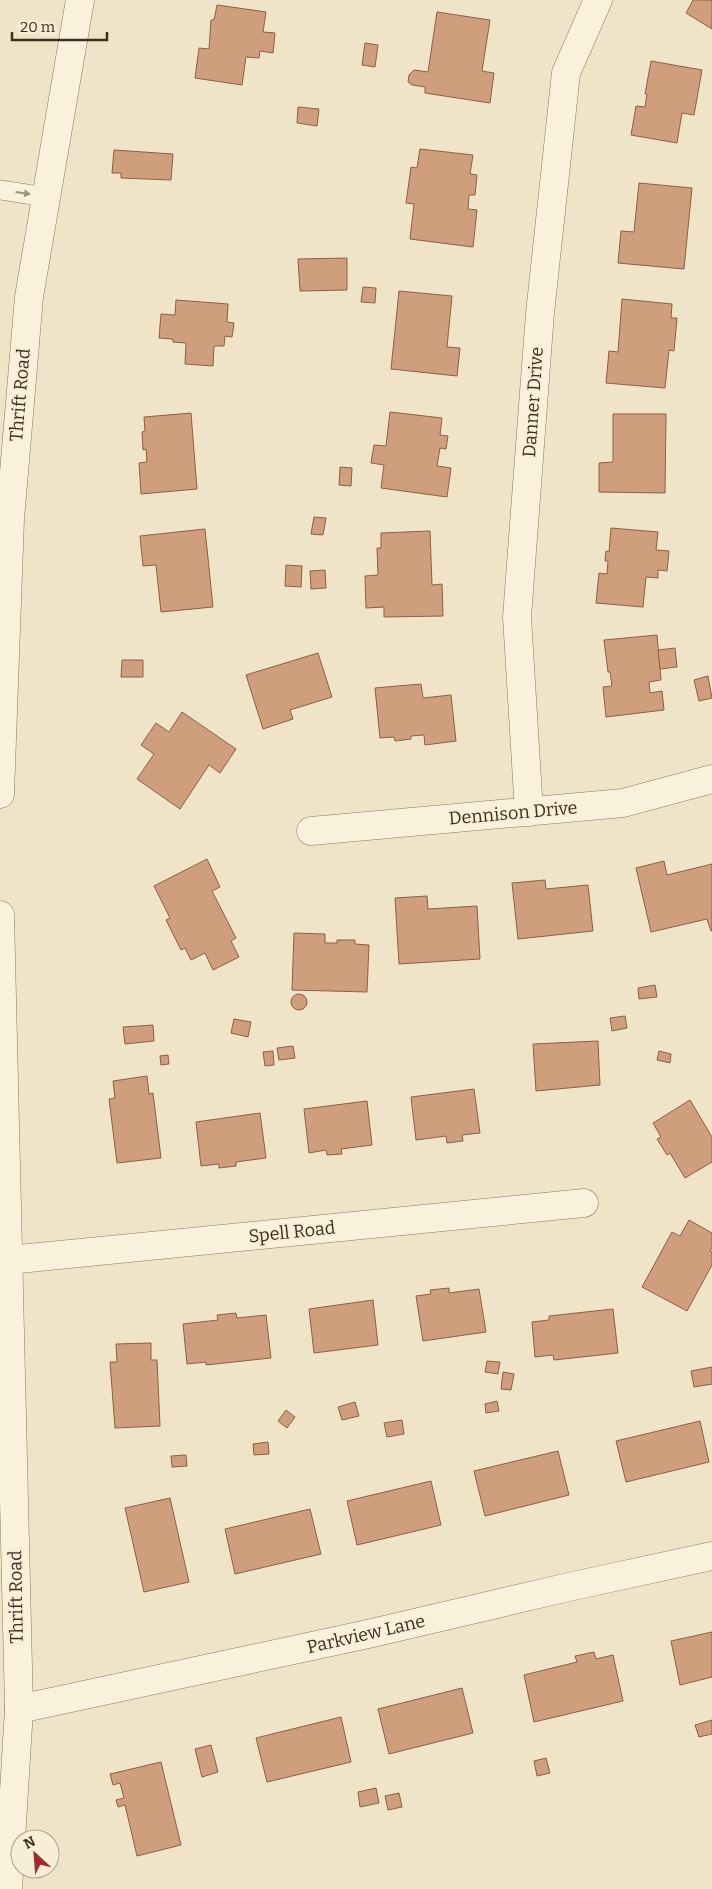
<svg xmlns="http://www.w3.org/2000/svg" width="712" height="1889" font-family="Bitter,serif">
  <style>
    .building { fill: #cf9f7d; stroke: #8d5f41 }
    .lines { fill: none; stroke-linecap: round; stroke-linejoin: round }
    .service-casing { stroke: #8d765c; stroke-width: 20 }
    .minor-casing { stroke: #8d765c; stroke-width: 29 }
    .tertiary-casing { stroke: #8d765c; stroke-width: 29 }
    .service { stroke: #faf1dc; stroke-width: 19 }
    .minor { stroke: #faf1dc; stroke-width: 28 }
    .tertiary { stroke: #faf1dc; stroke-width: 28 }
    .oneway { fill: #9c907e }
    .labels { text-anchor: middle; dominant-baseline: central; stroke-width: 4; stroke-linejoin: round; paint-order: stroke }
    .street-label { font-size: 18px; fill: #3d2e20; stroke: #f7eed8 }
  </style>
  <rect width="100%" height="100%" fill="#f0e4c8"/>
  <g class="building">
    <path d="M 693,0 L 712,0 L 712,29 L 686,13 Z"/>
    <path d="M 217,5 L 266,12 L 263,32 L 275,33 L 273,53 L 260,51 L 259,58 L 246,57 L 242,85 L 195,78 L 199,48 L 209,49 L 211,20 L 214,20 Z"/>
    <path d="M 437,12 L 490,20 L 482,71 L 494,73 L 490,103 L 425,93 L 425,87 L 412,85 L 408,82 L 409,75 L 414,70 L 428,72 Z"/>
    <path d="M 365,43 L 378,45 L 375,67 L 362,65 Z"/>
    <path d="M 651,61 L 702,70 L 694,115 L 682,113 L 677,143 L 631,135 L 636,106 L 645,107 L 647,94 L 645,94 Z"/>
    <path d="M 298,107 L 319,109 L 317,126 L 297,123 Z"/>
    <path d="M 420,149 L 473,155 L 470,174 L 477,175 L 475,195 L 469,195 L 468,209 L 477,210 L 473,247 L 410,239 L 414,204 L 406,203 L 411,167 L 417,168 Z"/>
    <path d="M 114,150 L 173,154 L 171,180 L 121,178 L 121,173 L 112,173 Z"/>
    <path d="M 639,183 L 692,188 L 684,269 L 618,263 L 621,231 L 634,232 Z"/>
    <path d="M 347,258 L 347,290 L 300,291 L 298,259 Z"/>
    <path d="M 363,287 L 376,288 L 375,303 L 361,302 Z"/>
    <path d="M 399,291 L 452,296 L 447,347 L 460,348 L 457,376 L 391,369 Z"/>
    <path d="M 622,299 L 672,304 L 671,318 L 677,318 L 674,351 L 669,350 L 665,388 L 606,383 L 609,351 L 618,352 Z"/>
    <path d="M 176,300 L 228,304 L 227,322 L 234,323 L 232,337 L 225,336 L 224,346 L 214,346 L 213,366 L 185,364 L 186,343 L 173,342 L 173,339 L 159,338 L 161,314 L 175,315 Z"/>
    <path d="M 390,412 L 442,418 L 440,435 L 448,436 L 446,449 L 440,448 L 437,466 L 451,468 L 447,497 L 381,488 L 384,465 L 371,463 L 374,445 L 386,446 Z"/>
    <path d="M 191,413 L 197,489 L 141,494 L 139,463 L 147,462 L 146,449 L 143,450 L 142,432 L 145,431 L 144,417 Z"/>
    <path d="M 613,414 L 666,414 L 665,493 L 599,492 L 599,463 L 613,462 Z"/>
    <path d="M 340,467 L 352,468 L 351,486 L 339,485 Z"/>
    <path d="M 314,517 L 326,518 L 323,535 L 311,534 Z"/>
    <path d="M 611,528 L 658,532 L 656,550 L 669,551 L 667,571 L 658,570 L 658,578 L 646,577 L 643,607 L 596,603 L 599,573 L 607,574 L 608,561 L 605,561 L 606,551 L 609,552 Z"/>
    <path d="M 205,529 L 213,607 L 161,612 L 156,565 L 143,566 L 140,536 Z"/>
    <path d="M 430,531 L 432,585 L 442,584 L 443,616 L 384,617 L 384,607 L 366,608 L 365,576 L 378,575 L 377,548 L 381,548 L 381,533 Z"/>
    <path d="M 286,565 L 302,566 L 301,587 L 285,586 Z"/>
    <path d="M 325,570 L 326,588 L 311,589 L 310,571 Z"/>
    <path d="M 657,635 L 661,680 L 649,682 L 650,693 L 662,691 L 664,710 L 606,717 L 603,687 L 612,686 L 610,672 L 608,672 L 604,640 Z"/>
    <path d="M 675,648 L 677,667 L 660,669 L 658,650 Z"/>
    <path d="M 318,653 L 332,697 L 290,710 L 293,719 L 263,729 L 246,675 Z"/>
    <path d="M 122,660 L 143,660 L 143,677 L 121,677 Z"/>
    <path d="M 708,676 L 712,698 L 699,701 L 694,680 Z"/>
    <path d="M 421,684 L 423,698 L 451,695 L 456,741 L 425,745 L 424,735 L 411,736 L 411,739 L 395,741 L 394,737 L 380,738 L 375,688 Z"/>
    <path d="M 182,712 L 236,749 L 220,773 L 209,765 L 180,809 L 137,779 L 154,754 L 141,745 L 156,723 L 169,732 Z"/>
    <path d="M 207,859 L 220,887 L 212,891 L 236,938 L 231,941 L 239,957 L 213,970 L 205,953 L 191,960 L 185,948 L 181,950 L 166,920 L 170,918 L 154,886 Z"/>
    <path d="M 664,861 L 667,875 L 712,864 L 712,931 L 711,931 L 707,919 L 651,932 L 636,868 Z"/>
    <path d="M 545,880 L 546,889 L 588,885 L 593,931 L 518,939 L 512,883 Z"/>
    <path d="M 427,896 L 428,909 L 477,906 L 480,959 L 399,964 L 395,898 Z"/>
    <path d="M 294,933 L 325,934 L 325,943 L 337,943 L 337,940 L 355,940 L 355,944 L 369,945 L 367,992 L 292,990 Z"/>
    <path d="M 655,985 L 657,997 L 639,999 L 638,988 Z"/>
    <circle cx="299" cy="1002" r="8"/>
    <path d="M 625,1016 L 627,1028 L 612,1031 L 610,1018 Z"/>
    <path d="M 234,1019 L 251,1022 L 248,1037 L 231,1033 Z"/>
    <path d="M 153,1025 L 154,1041 L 125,1044 L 123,1027 Z"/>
    <path d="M 598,1041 L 600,1085 L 536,1091 L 533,1044 Z"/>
    <path d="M 293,1046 L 295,1058 L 279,1060 L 277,1048 Z"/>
    <path d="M 273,1051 L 274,1065 L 265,1066 L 263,1052 Z"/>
    <path d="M 659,1051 L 671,1054 L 670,1063 L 657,1060 Z"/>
    <path d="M 168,1055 L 169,1064 L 161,1065 L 160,1056 Z"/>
    <path d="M 147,1076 L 149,1094 L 153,1093 L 161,1158 L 117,1163 L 109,1099 L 115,1098 L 113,1081 Z"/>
    <path d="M 474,1089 L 480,1133 L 462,1135 L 463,1141 L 447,1143 L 446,1136 L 416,1140 L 411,1097 Z"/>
    <path d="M 690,1100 L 712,1137 L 712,1162 L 685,1178 L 670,1153 L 667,1155 L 657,1139 L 661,1137 L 653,1123 Z"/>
    <path d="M 367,1101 L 372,1145 L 341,1149 L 342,1154 L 327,1155 L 326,1150 L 309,1153 L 304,1109 Z"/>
    <path d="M 260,1113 L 266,1158 L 236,1162 L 236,1166 L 219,1168 L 219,1164 L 201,1166 L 196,1122 Z"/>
    <path d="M 689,1220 L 712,1233 L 712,1248 L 710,1251 L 712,1252 L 712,1265 L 687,1311 L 642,1287 L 672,1232 L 680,1236 Z"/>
    <path d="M 449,1288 L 449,1293 L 479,1289 L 486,1332 L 423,1341 L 416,1296 L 431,1294 L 430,1290 Z"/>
    <path d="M 373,1300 L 378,1345 L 314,1353 L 309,1309 Z"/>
    <path d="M 613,1309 L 618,1353 L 554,1360 L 553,1355 L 535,1357 L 532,1322 L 549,1320 L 549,1316 Z"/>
    <path d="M 236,1313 L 237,1318 L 266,1315 L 271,1358 L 206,1365 L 206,1362 L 187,1364 L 183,1324 L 218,1320 L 217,1315 Z"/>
    <path d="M 151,1343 L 151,1360 L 157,1360 L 160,1426 L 115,1428 L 110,1362 L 117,1362 L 116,1344 Z"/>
    <path d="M 487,1361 L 500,1362 L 498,1374 L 485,1372 Z"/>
    <path d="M 712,1367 L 712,1384 L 694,1387 L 691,1371 Z"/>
    <path d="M 503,1372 L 514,1374 L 511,1390 L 501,1389 Z"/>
    <path d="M 497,1401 L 499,1411 L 486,1413 L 485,1404 Z"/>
    <path d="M 355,1402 L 359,1416 L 342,1420 L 338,1407 Z"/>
    <path d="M 286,1410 L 295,1417 L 287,1428 L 278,1421 Z"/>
    <path d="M 402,1420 L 404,1434 L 387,1437 L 384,1423 Z"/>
    <path d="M 700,1421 L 709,1462 L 626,1482 L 616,1441 Z"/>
    <path d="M 268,1442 L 269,1454 L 254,1455 L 253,1444 Z"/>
    <path d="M 558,1451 L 569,1495 L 485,1516 L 474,1471 Z"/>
    <path d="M 186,1455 L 187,1466 L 172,1467 L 171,1456 Z"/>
    <path d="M 431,1481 L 441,1525 L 357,1545 L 347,1501 Z"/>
    <path d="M 170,1498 L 189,1582 L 144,1592 L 125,1508 Z"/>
    <path d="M 310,1509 L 321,1554 L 235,1574 L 225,1529 Z"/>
    <path d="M 712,1632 L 712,1677 L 680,1685 L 671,1641 Z"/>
    <path d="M 594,1652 L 596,1659 L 613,1655 L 623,1701 L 534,1722 L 524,1675 L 577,1662 L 575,1656 Z"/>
    <path d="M 462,1688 L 473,1733 L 389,1754 L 378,1709 Z"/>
    <path d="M 341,1717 L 351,1762 L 267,1782 L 256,1738 Z"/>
    <path d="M 712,1720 L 712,1734 L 699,1737 L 695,1725 Z"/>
    <path d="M 211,1745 L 218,1772 L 202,1777 L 195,1749 Z"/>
    <path d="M 546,1758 L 550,1773 L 537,1776 L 534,1761 Z"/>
    <path d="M 161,1762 L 181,1845 L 137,1856 L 125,1805 L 118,1807 L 116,1800 L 124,1798 L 120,1783 L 113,1785 L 110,1774 Z"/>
    <path d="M 376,1788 L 379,1803 L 360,1807 L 358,1792 Z"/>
    <path d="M 399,1793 L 402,1807 L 388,1810 L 385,1796 Z"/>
  </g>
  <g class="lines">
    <g class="service-casing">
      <path id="service" d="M 0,190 L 46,197"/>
    </g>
    <g class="minor-casing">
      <g id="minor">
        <path d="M 529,812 L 517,617 L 540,313 L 566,73 L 598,0"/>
        <path d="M 311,831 L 623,803 L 712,779"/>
        <path d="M 0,1258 L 9,1260 L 584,1203"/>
        <path d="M 19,1709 L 368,1634 L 573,1586 L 712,1556"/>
      </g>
    </g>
    <g class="tertiary-casing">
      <g id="tertiary">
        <path d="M 0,794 L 10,519 L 29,297 L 80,0"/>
        <path d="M 0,915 L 19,1709 L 8,1889"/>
      </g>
    </g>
    <use href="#service" class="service"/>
    <use href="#minor" class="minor"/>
    <use href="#tertiary" class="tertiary"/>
  </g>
  <defs><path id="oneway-solid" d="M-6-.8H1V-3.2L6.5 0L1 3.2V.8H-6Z" transform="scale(1.25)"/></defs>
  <use class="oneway" href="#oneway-solid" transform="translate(23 193) rotate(8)"/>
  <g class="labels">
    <g class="street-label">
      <text transform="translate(20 395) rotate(-85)">Thrift Road</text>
      <text transform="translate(533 402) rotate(-86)">Danner Drive</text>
      <text transform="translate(513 813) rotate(-5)">Dennison Drive</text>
      <text transform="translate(292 1232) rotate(-6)">Spell Road</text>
      <text transform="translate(16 1597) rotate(-91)">Thrift Road</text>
      <text transform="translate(366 1634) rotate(-13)">Parkview Lane</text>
    </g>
  </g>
  <g transform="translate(35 1854) rotate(334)"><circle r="24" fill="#f7eed8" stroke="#ada18e"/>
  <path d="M0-4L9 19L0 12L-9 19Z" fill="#9e2a2b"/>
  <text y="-8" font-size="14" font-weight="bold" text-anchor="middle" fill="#3d2e20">N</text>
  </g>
  <path d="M12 32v8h95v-8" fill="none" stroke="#3d2e20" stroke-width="2.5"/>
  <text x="20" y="32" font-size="15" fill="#3d2e20" stroke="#f7eed8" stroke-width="4" paint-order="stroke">20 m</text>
</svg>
